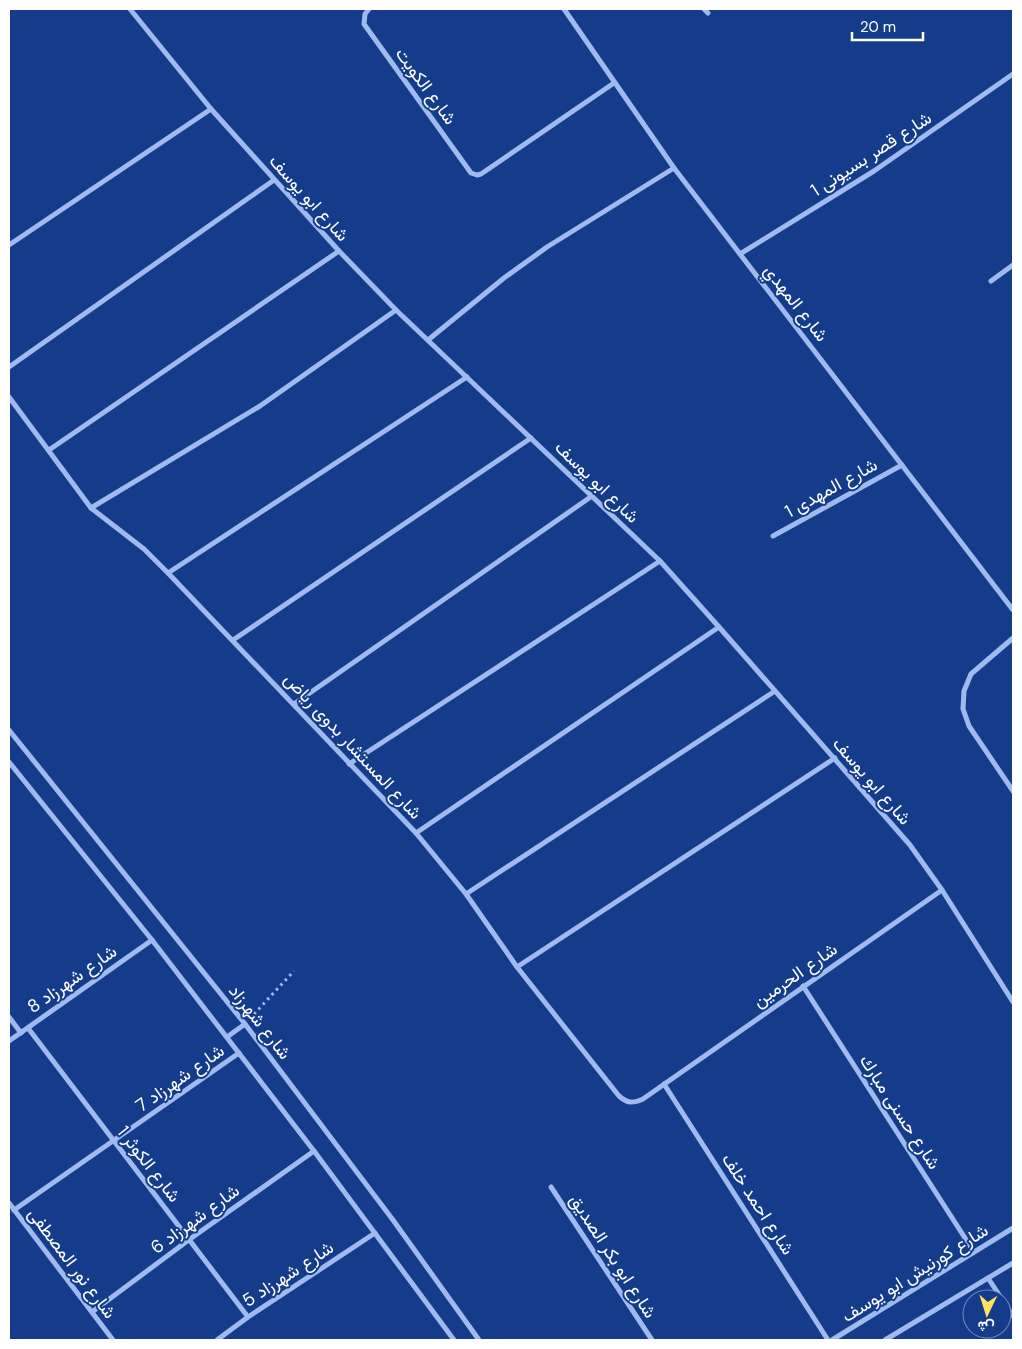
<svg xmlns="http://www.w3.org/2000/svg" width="1022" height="1349" font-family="'DM Sans',Vazirmatn,sans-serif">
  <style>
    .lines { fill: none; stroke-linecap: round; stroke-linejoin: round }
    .path { stroke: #9ebaef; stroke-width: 3; stroke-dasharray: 2.5 4; stroke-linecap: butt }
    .minor { stroke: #9ebaef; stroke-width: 5 }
    .labels { text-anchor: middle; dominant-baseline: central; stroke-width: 4; stroke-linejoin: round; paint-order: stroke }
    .street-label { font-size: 18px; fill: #fff; stroke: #153c8b }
  </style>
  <rect width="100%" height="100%" fill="#153c8b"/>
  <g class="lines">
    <path class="path" d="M 254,1014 L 294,971"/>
    <g class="minor">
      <path d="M 130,9 L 211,109 L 339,251 L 396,310 L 660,561 L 719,627 L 910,845 L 942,890 L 1013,1002"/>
      <path d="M 369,9 L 365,14 L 364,24 L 471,173 L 477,175 L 481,174 L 614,83"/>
      <path d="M 564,9 L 674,168 L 1013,610"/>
      <path d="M 704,9 L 708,13"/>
      <path d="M 9,245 L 211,109"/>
      <path d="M 740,254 L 874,171 L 1013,74"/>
      <path d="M 991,281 L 1013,265"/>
      <path d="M 428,340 L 504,278 L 547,247 L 674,168"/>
      <path d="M 9,367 L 274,180"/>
      <path d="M 9,397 L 91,508 L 144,549 L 168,573 L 416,833 L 466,894 L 517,967 L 619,1096 C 627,1103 632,1104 643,1099 L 942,890"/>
      <path d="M 49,450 L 339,251"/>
      <path d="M 91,508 L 260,406 L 396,310"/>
      <path d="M 773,536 L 902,465"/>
      <path d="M 168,573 L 467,377"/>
      <path d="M 1013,638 L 971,674 L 964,691 L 963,709 L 969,726 L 1013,791"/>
      <path d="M 233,640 L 531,438"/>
      <path d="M 294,704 L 592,496"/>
      <path d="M 9,730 L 245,1024 L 393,1220 L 479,1340"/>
      <path d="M 9,762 L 152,940 L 314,1151 L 454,1340"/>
      <path d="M 349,764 L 660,561"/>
      <path d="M 416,833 L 719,627"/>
      <path d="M 466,894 L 775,691"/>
      <path d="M 517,967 L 835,758"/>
      <path d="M 803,986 L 974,1252"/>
      <path d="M 9,1017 L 21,1033"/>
      <path d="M 28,1028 L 248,1317"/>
      <path d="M 227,1037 L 245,1024"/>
      <path d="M 9,1041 L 152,940"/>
      <path d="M 664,1084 L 828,1340"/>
      <path d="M 551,1187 L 652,1340"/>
      <path d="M 9,1203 L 113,1340"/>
      <path d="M 14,1210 L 239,1053"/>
      <path d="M 988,1278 L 1013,1316"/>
      <path d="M 92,1312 L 190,1239 L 314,1151"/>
      <path d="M 217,1340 L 248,1317 L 375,1233"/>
      <path d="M 832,1340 L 1013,1228"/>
      <path d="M 885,1340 L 1013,1263"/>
    </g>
  </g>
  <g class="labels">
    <g class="street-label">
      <text transform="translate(426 86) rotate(54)">شارع الكويت</text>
      <text transform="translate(871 154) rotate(-33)">شارع قصر بسيونى 1</text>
      <text transform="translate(309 198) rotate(48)">شارع ابو يوسف</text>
      <text transform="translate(796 303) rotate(52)">شارع المهدي</text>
      <text transform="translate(597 482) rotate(44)">شارع ابو يوسف</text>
      <text transform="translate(831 488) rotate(-29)">شارع المهدى 1</text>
      <text transform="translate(353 746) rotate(47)">شارع المستشار بدوى رياض</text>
      <text transform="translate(872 781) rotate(49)">شارع ابو يوسف</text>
      <text transform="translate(795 975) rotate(-35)">شارع الحرمين</text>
      <text transform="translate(72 979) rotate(-35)">شارع شهرزاد 8</text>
      <text transform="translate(260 1022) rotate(52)">شارع شهرزاد</text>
      <text transform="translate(180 1078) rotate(-35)">شارع شهرزاد 7</text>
      <text transform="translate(900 1112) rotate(57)">شارع حسنى مبارك</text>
      <text transform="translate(149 1164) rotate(52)">شارع الكوثر 1</text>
      <text transform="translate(758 1204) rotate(57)">شارع احمد خلف</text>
      <text transform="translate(195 1219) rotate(-36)">شارع شهرزاد 6</text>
      <text transform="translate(613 1256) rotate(57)">شارع ابو بكر الصديق</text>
      <text transform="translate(72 1263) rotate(53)">شارع نور المصطفى</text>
      <text transform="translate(915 1273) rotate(-32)">شارع كورنيش ابو يوسف</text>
      <text transform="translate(288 1274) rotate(-33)">شارع شهرزاد 5</text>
    </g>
  </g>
  <rect width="1022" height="1349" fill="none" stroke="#ffffff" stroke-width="20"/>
  <g transform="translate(987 1314) rotate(184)"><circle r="24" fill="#153c8b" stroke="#738ab9"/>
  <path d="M0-4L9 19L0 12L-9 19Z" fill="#ffe25d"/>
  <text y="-8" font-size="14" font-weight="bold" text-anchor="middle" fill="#ffffff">ش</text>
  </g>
  <path d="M852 32v8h71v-8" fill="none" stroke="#ffffff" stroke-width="2.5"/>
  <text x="860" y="32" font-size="15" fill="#ffffff" stroke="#153c8b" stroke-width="4" paint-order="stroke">20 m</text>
</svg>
